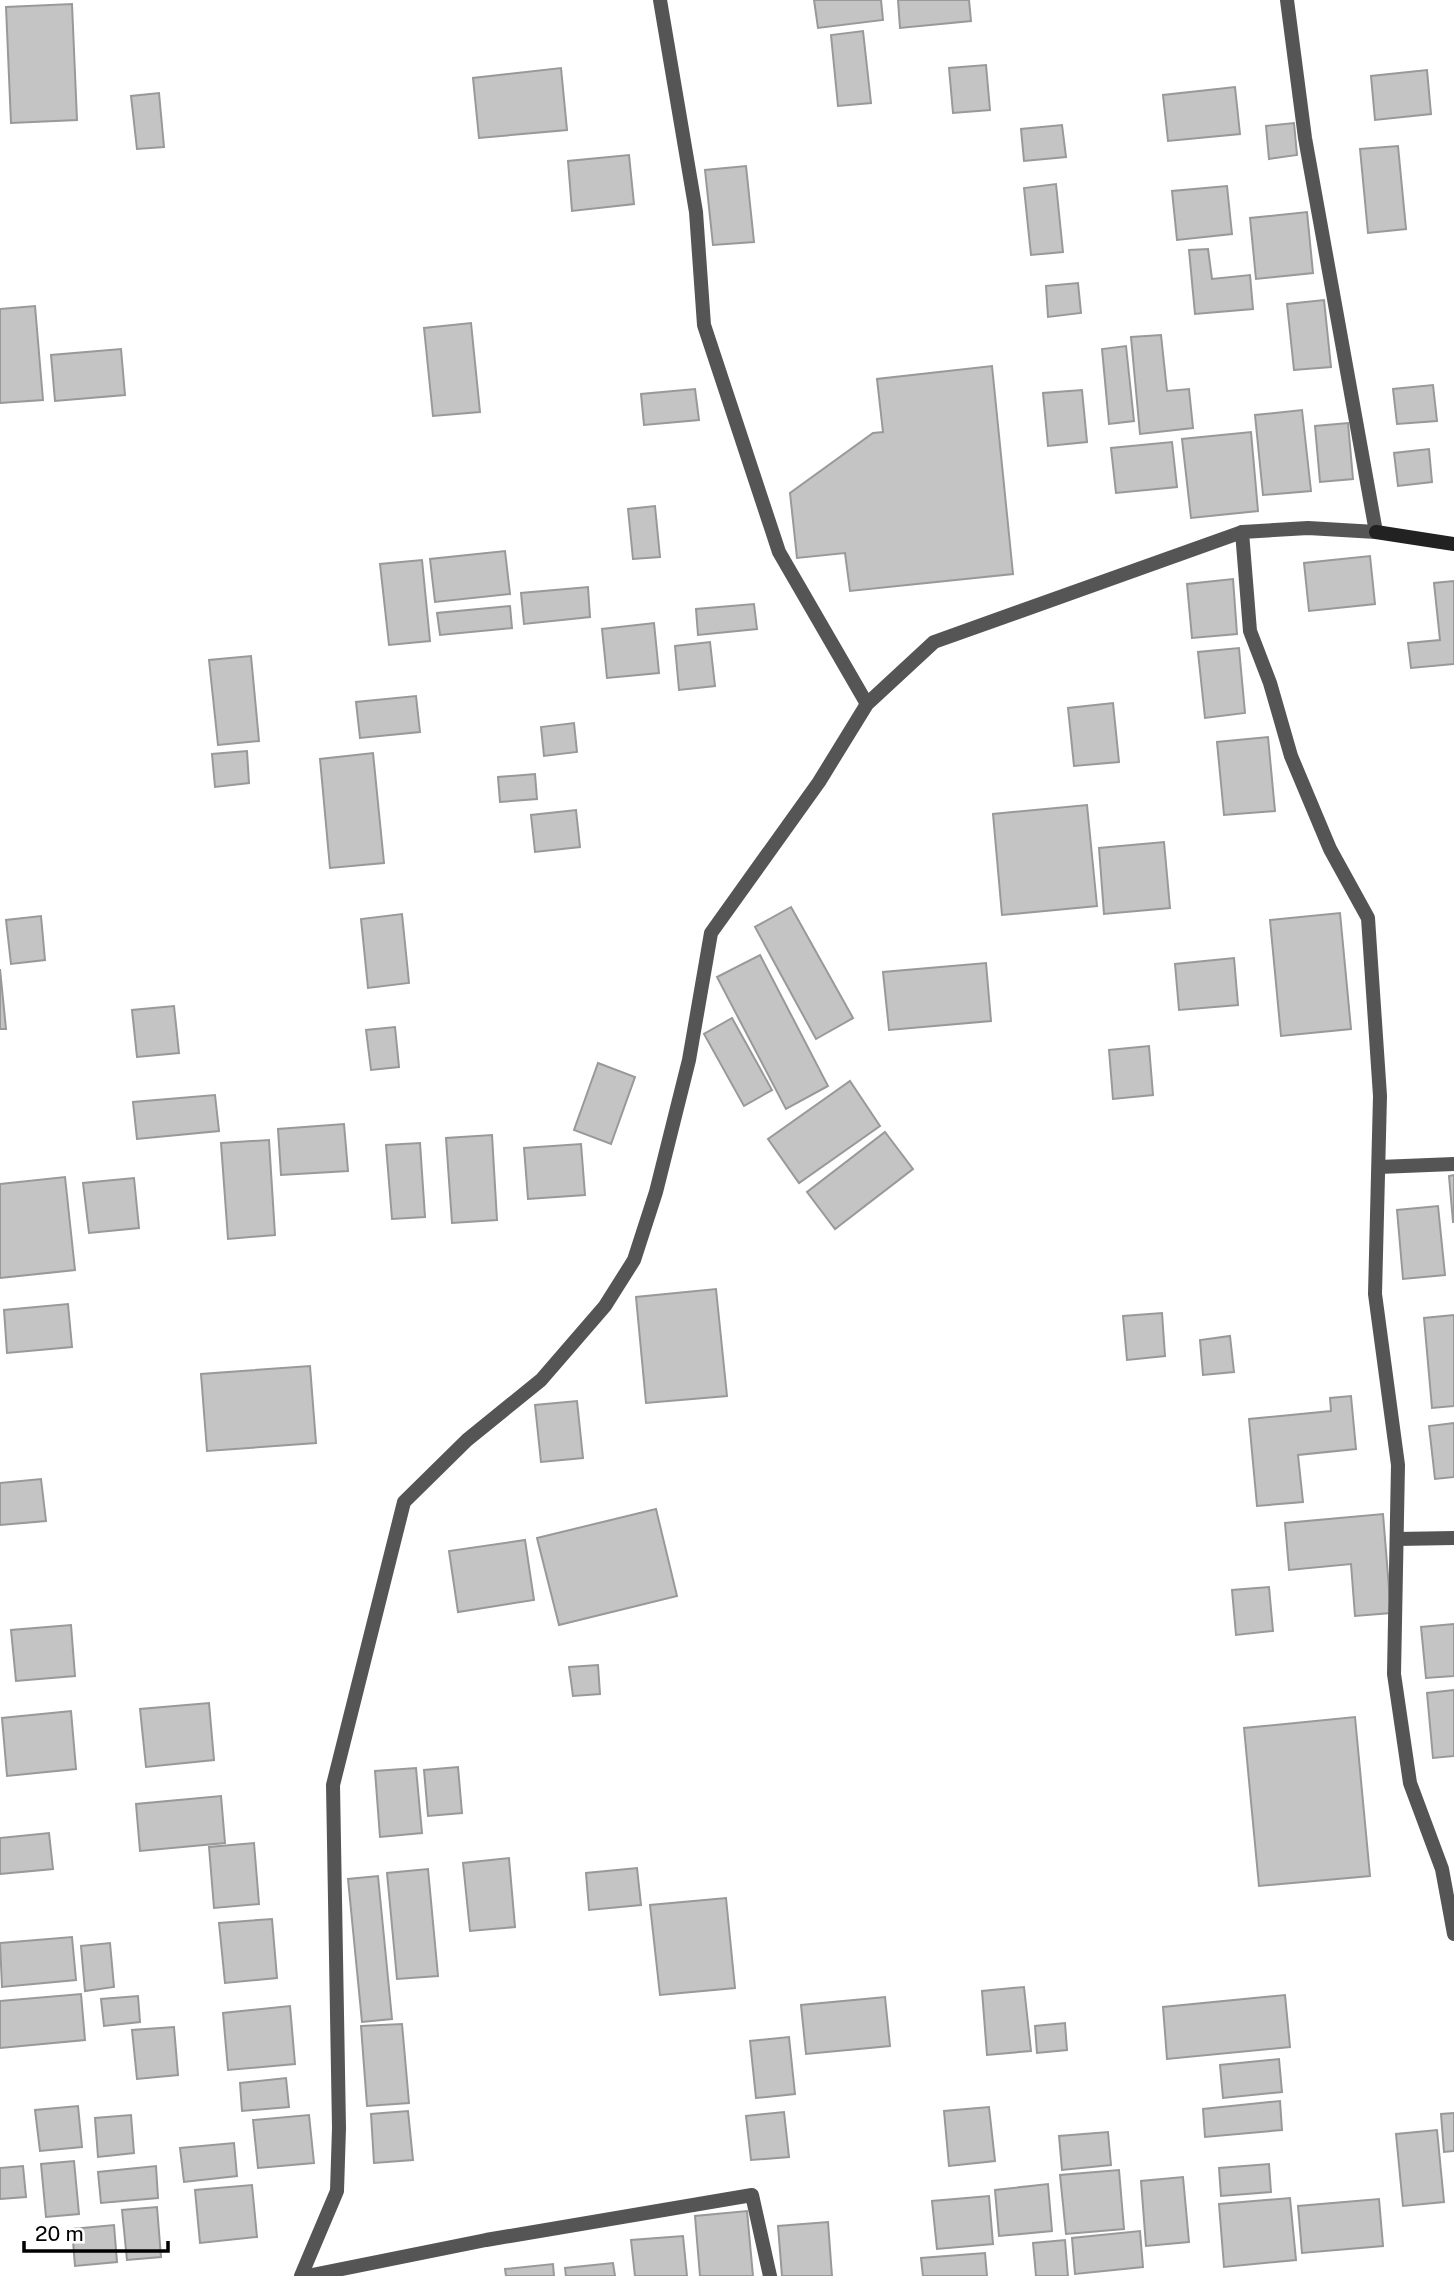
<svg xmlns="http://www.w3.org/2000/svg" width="1454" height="2276" font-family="'Public Sans',sans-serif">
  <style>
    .building { fill: #c4c4c4; stroke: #999; stroke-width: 2 }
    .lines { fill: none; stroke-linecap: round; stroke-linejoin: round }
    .street { stroke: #555; stroke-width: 14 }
    .secondary { stroke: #222; stroke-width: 14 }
  </style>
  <rect width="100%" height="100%" fill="#fff"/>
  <g class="building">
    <path d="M 814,0 L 881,0 L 883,20 L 818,28 Z"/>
    <path d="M 898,0 L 969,0 L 971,21 L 900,28 Z"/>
    <path d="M 72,4 L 77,120 L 11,123 L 6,7 Z"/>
    <path d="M 863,31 L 871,103 L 838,106 L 831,35 Z"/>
    <path d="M 986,65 L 990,110 L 953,113 L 949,68 Z"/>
    <path d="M 561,68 L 567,130 L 479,138 L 473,78 Z"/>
    <path d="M 1427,70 L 1431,114 L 1375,120 L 1371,76 Z"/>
    <path d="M 1235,87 L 1240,134 L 1168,141 L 1163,95 Z"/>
    <path d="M 159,93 L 164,147 L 137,149 L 131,96 Z"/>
    <path d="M 1294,123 L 1297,155 L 1269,159 L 1266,126 Z"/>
    <path d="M 1062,125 L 1066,157 L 1024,161 L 1021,129 Z"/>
    <path d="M 1398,146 L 1406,229 L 1368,233 L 1360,149 Z"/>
    <path d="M 629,155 L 634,204 L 572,211 L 568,161 Z"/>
    <path d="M 746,166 L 754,242 L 713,245 L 705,170 Z"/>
    <path d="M 1056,184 L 1063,252 L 1031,255 L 1024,188 Z"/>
    <path d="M 1227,186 L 1232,234 L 1177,240 L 1172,191 Z"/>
    <path d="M 1307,212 L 1313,273 L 1256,279 L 1250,218 Z"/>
    <path d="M 1208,249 L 1212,279 L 1250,275 L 1253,309 L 1195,314 L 1189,250 Z"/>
    <path d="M 1078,283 L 1081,313 L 1048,317 L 1046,286 Z"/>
    <path d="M 1324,300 L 1331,367 L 1294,370 L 1287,304 Z"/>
    <path d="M 35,306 L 43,400 L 0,403 L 0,309 Z"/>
    <path d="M 471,323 L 480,412 L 433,416 L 424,328 Z"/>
    <path d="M 1161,335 L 1167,391 L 1189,389 L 1193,428 L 1140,434 L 1131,337 Z"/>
    <path d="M 1126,346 L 1134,421 L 1109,424 L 1102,349 Z"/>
    <path d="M 121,349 L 125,395 L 55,401 L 51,355 Z"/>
    <path d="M 992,366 L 1013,574 L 850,591 L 845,553 L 797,558 L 790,493 L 873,433 L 883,432 L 877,379 Z"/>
    <path d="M 1433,385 L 1437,421 L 1397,424 L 1393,389 Z"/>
    <path d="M 695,389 L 699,420 L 644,425 L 641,394 Z"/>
    <path d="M 1082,390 L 1087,442 L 1048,446 L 1043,393 Z"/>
    <path d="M 1302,410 L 1311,491 L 1263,495 L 1255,415 Z"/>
    <path d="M 1348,423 L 1353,479 L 1320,482 L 1315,426 Z"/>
    <path d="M 1251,432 L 1258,511 L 1191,518 L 1182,439 Z"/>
    <path d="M 1172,442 L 1177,487 L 1116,493 L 1111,448 Z"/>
    <path d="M 1429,449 L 1432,482 L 1398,486 L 1394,453 Z"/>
    <path d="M 655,506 L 660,557 L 633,559 L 628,509 Z"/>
    <path d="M 505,551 L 510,594 L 435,602 L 430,559 Z"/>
    <path d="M 1370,556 L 1375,604 L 1309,611 L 1304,563 Z"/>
    <path d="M 422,560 L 430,641 L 389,645 L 380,564 Z"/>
    <path d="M 1233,579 L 1237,634 L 1192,638 L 1187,584 Z"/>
    <path d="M 1454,581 L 1454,664 L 1411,668 L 1408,643 L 1440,640 L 1434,583 Z"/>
    <path d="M 588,587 L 590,617 L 524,624 L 521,593 Z"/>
    <path d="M 754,604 L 757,629 L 698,635 L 696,609 Z"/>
    <path d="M 510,606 L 512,628 L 440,635 L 437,613 Z"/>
    <path d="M 654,623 L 659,673 L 607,678 L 602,629 Z"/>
    <path d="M 710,642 L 715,686 L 679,690 L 675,646 Z"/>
    <path d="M 1239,648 L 1245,713 L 1205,718 L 1198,652 Z"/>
    <path d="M 251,656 L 259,741 L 218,745 L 209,660 Z"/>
    <path d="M 416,696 L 420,732 L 360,738 L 356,702 Z"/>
    <path d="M 1113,703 L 1119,762 L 1074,766 L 1068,708 Z"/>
    <path d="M 574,723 L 577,752 L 544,756 L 541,727 Z"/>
    <path d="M 1268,737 L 1275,811 L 1224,815 L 1217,742 Z"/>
    <path d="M 247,751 L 249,783 L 215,787 L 212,754 Z"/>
    <path d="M 373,753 L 384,863 L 330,868 L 320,759 Z"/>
    <path d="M 535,774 L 537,799 L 500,802 L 498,777 Z"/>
    <path d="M 1087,805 L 1097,906 L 1002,915 L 993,814 Z"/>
    <path d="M 576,810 L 580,847 L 535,852 L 531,815 Z"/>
    <path d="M 1164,842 L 1170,908 L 1104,914 L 1099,848 Z"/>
    <path d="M 791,907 L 853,1018 L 816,1039 L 755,927 Z"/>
    <path d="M 1340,913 L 1351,1029 L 1281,1036 L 1270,920 Z"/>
    <path d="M 402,914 L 409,983 L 368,988 L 361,919 Z"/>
    <path d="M 41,916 L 45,960 L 11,964 L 6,920 Z"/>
    <path d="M 760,955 L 828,1086 L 786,1109 L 717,977 Z"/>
    <path d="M 1234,958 L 1238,1005 L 1179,1010 L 1175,964 Z"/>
    <path d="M 986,963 L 991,1021 L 889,1030 L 883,972 Z"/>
    <path d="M 0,969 L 6,1029 L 0,1029 Z"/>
    <path d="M 174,1006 L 179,1053 L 137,1057 L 132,1010 Z"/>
    <path d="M 732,1018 L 772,1090 L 744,1106 L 704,1034 Z"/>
    <path d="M 395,1027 L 399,1067 L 371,1070 L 366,1030 Z"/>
    <path d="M 1149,1046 L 1153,1095 L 1113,1099 L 1109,1050 Z"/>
    <path d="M 598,1063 L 635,1077 L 611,1144 L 574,1130 Z"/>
    <path d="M 850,1081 L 880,1126 L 799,1183 L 768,1139 Z"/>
    <path d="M 215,1095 L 219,1131 L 137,1139 L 133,1102 Z"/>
    <path d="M 344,1124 L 348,1171 L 281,1175 L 278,1129 Z"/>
    <path d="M 885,1132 L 913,1169 L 835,1229 L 807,1192 Z"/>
    <path d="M 492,1135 L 497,1220 L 452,1223 L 446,1138 Z"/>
    <path d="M 269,1140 L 275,1235 L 228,1239 L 221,1143 Z"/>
    <path d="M 420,1143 L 425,1217 L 392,1219 L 386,1145 Z"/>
    <path d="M 581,1144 L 585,1195 L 528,1199 L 524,1148 Z"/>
    <path d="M 1454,1175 L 1454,1222 L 1453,1222 L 1449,1176 Z"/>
    <path d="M 65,1177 L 75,1270 L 0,1278 L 0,1184 Z"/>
    <path d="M 134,1178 L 139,1228 L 89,1233 L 83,1183 Z"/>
    <path d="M 1438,1206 L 1445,1275 L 1403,1279 L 1397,1210 Z"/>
    <path d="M 716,1289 L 727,1396 L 646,1403 L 636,1297 Z"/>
    <path d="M 68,1304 L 72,1347 L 7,1353 L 4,1310 Z"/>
    <path d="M 1162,1313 L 1165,1356 L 1127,1360 L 1123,1316 Z"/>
    <path d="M 1454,1315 L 1454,1406 L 1432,1408 L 1424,1318 Z"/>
    <path d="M 1230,1336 L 1234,1372 L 1203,1375 L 1200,1340 Z"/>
    <path d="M 310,1366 L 316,1443 L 207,1451 L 201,1374 Z"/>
    <path d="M 1351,1396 L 1356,1449 L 1298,1455 L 1303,1502 L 1257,1506 L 1249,1419 L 1331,1411 L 1330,1398 Z"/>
    <path d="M 577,1401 L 583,1458 L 541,1462 L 535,1405 Z"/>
    <path d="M 1454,1423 L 1454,1477 L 1435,1479 L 1429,1426 Z"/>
    <path d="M 41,1479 L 46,1521 L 0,1525 L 0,1483 Z"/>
    <path d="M 656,1509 L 677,1596 L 559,1625 L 537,1538 Z"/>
    <path d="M 1383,1514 L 1391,1613 L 1355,1616 L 1351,1564 L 1289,1570 L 1285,1523 Z"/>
    <path d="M 525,1540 L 534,1600 L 458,1612 L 449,1551 Z"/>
    <path d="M 1269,1587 L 1273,1631 L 1236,1635 L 1232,1590 Z"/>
    <path d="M 1454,1624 L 1454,1676 L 1426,1678 L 1421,1627 Z"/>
    <path d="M 71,1625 L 75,1676 L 16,1681 L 11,1630 Z"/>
    <path d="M 598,1665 L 600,1694 L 573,1696 L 569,1667 Z"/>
    <path d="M 1454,1690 L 1454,1756 L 1433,1758 L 1427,1693 Z"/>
    <path d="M 209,1703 L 214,1760 L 146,1767 L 140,1709 Z"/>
    <path d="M 71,1711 L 76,1769 L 7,1776 L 2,1718 Z"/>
    <path d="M 1355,1717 L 1370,1876 L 1259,1886 L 1244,1728 Z"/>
    <path d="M 458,1767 L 462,1813 L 428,1816 L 424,1770 Z"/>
    <path d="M 416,1768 L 422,1833 L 380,1837 L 375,1771 Z"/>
    <path d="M 221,1796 L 225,1843 L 140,1851 L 136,1804 Z"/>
    <path d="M 49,1833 L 53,1869 L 0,1874 L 0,1838 Z"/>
    <path d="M 254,1843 L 259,1904 L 214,1908 L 209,1847 Z"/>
    <path d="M 509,1858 L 515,1927 L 470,1931 L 463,1863 Z"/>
    <path d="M 637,1868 L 641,1905 L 589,1910 L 586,1873 Z"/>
    <path d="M 428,1869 L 438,1976 L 397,1979 L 387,1873 Z"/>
    <path d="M 378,1876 L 392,2019 L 362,2022 L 348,1879 Z"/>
    <path d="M 726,1898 L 735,1988 L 660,1995 L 650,1905 Z"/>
    <path d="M 272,1919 L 277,1978 L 225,1983 L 219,1923 Z"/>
    <path d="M 72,1937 L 76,1980 L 2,1987 L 0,1943 Z"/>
    <path d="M 110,1943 L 114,1987 L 85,1991 L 81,1946 Z"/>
    <path d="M 1024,1987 L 1031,2051 L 987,2055 L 982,1991 Z"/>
    <path d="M 81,1994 L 85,2040 L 0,2048 L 0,2001 Z"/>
    <path d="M 1285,1995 L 1290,2047 L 1167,2059 L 1163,2007 Z"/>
    <path d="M 138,1996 L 140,2022 L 104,2026 L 101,1999 Z"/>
    <path d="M 885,1997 L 890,2046 L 806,2054 L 801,2005 Z"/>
    <path d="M 290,2006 L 295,2064 L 228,2070 L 223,2013 Z"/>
    <path d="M 1065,2023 L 1067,2050 L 1037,2053 L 1035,2026 Z"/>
    <path d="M 402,2024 L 409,2103 L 367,2106 L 361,2026 Z"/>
    <path d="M 174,2027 L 178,2075 L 137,2079 L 132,2030 Z"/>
    <path d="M 789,2037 L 795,2094 L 756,2098 L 750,2041 Z"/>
    <path d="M 1279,2059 L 1282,2092 L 1223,2098 L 1220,2065 Z"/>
    <path d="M 286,2078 L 289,2107 L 242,2111 L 240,2083 Z"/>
    <path d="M 1280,2101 L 1282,2130 L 1205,2137 L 1203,2109 Z"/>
    <path d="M 78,2106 L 82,2147 L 40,2151 L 35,2110 Z"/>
    <path d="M 989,2107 L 995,2161 L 949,2166 L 944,2111 Z"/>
    <path d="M 408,2111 L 413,2160 L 374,2163 L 371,2114 Z"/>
    <path d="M 784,2112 L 789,2157 L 751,2160 L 746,2116 Z"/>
    <path d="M 1454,2113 L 1454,2151 L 1444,2152 L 1441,2114 Z"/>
    <path d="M 131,2115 L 134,2153 L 98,2157 L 95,2118 Z"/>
    <path d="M 309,2115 L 314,2163 L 258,2168 L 253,2120 Z"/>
    <path d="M 1437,2130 L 1444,2202 L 1403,2206 L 1396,2134 Z"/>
    <path d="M 1108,2132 L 1111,2165 L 1062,2170 L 1059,2136 Z"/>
    <path d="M 234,2143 L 237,2176 L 184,2182 L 180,2148 Z"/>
    <path d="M 74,2161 L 79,2214 L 46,2217 L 41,2164 Z"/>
    <path d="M 1269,2164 L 1271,2192 L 1221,2196 L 1219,2168 Z"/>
    <path d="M 23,2166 L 26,2197 L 0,2199 L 0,2168 Z"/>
    <path d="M 156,2166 L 158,2198 L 101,2203 L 98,2172 Z"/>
    <path d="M 1119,2170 L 1124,2229 L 1066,2234 L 1060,2175 Z"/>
    <path d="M 1183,2177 L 1189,2242 L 1146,2246 L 1141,2181 Z"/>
    <path d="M 1048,2184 L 1052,2231 L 999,2236 L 995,2190 Z"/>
    <path d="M 252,2185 L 257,2237 L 200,2243 L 195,2190 Z"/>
    <path d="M 989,2196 L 993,2244 L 937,2249 L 932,2201 Z"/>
    <path d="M 1290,2198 L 1296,2260 L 1224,2267 L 1219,2204 Z"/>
    <path d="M 1379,2199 L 1383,2246 L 1302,2253 L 1298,2206 Z"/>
    <path d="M 157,2207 L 161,2257 L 127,2260 L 122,2210 Z"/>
    <path d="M 747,2211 L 753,2276 L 700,2276 L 695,2216 Z"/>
    <path d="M 828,2222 L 832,2276 L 782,2276 L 778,2226 Z"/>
    <path d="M 114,2225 L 117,2262 L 75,2266 L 72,2229 Z"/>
    <path d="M 1140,2231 L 1143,2267 L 1075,2274 L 1072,2238 Z"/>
    <path d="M 683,2236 L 687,2276 L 635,2276 L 631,2240 Z"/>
    <path d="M 1065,2240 L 1068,2276 L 1036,2276 L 1033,2243 Z"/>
    <path d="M 985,2253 L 987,2276 L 923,2276 L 921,2258 Z"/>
    <path d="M 613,2263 L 615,2276 L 566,2276 L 565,2268 Z"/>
    <path d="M 553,2264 L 554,2276 L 506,2276 L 505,2269 Z"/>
  </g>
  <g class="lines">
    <g class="street">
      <path d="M 660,0 L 696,212 L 704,325 L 779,552 L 867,704"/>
      <path d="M 1242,532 L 1250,631 L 1270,683 L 1291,756 L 1330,849 L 1368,918 L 1380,1096 L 1375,1294 L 1398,1465 L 1394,1674 L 1410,1783 L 1442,1869 L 1454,1934"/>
      <path d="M 1379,1167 L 1454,1164"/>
      <path d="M 1397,1539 L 1454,1538"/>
      <path d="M 301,2276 L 337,2191 L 339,2128 L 333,1785 L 404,1502 L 467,1440 L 541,1380 L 605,1306 L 634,1260 L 656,1192 L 689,1060 L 711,933 L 819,782 L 867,704 L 934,642 L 1242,532 L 1308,528 L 1376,532 L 1305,138 L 1287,0"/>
      <path d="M 307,2276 L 486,2240 L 752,2195 L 770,2276"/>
    </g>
    <path class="secondary" d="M 1376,532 L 1454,544"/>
  </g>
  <path d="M24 2241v10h144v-10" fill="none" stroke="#000000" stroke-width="3.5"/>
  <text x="35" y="2241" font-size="21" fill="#000000" stroke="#ffffff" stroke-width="5" paint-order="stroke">20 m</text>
</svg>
